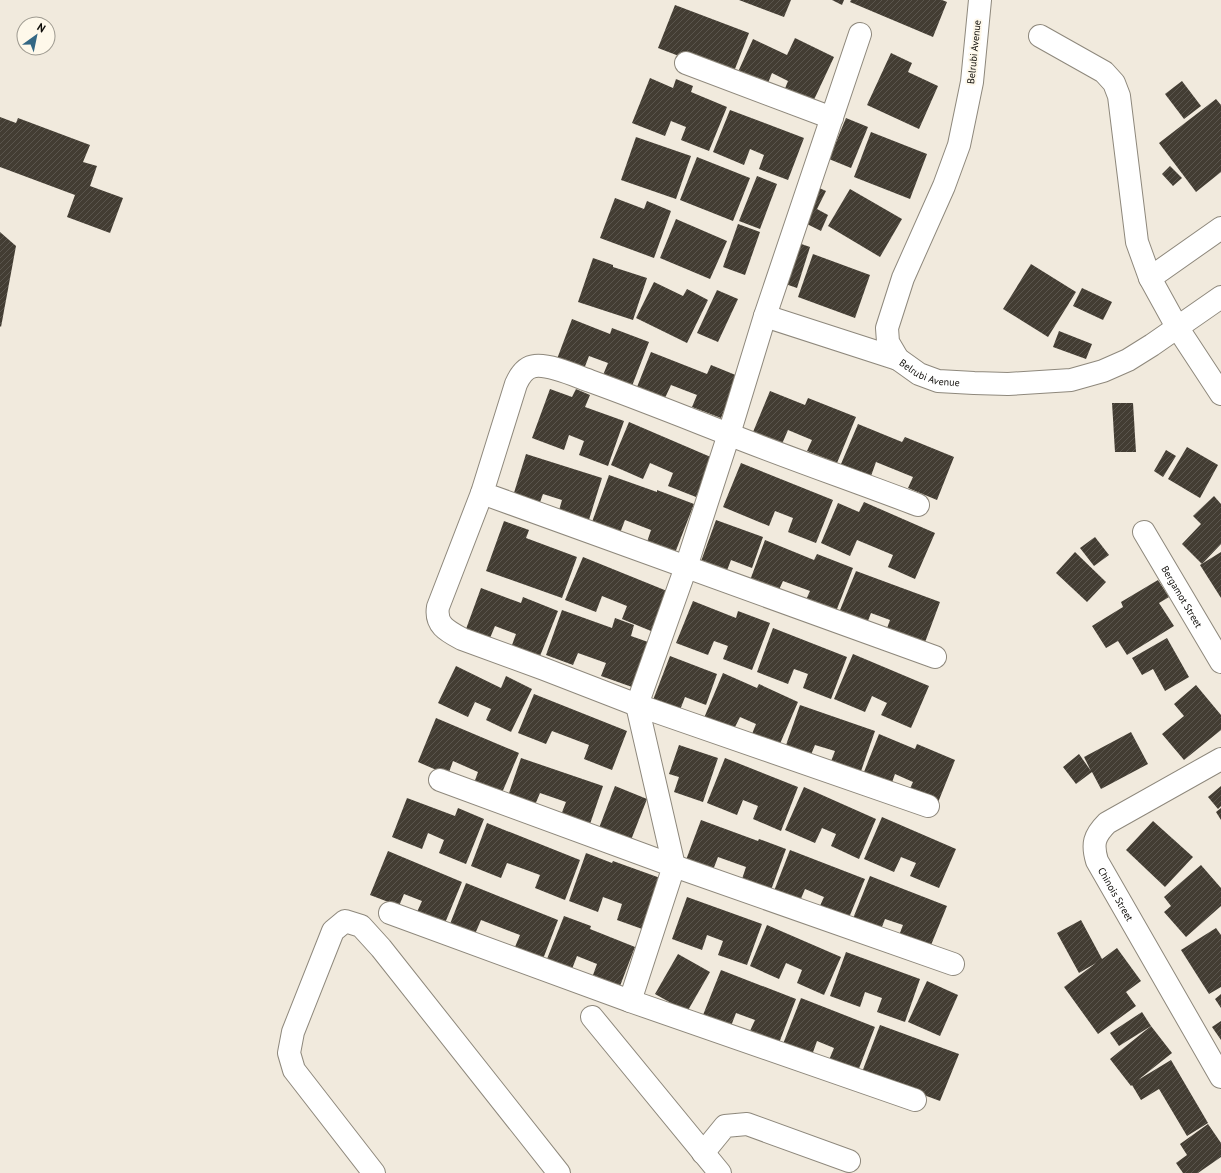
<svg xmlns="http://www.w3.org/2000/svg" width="1221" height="1173" font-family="'PT Sans',sans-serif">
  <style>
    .building { fill: url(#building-hatch) }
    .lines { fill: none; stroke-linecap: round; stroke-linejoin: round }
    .minor-casing { stroke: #8e887c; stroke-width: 24 }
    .minor { stroke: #fff; stroke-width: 22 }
    .labels { text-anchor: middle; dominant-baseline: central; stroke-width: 4; stroke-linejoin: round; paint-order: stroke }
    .street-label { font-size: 10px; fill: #0e0c08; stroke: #fef8ea }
  </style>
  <defs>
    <pattern id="building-hatch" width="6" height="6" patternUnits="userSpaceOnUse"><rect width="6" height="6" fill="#433d33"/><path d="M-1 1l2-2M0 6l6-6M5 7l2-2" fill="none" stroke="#5a554d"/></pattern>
  </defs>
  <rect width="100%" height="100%" fill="#f1eadd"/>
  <g class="building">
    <path d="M 739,0 L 791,0 L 784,17 Z"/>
    <path d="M 832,0 L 844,0 L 842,5 Z"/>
    <path d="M 851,0 L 942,0 L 947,2 L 933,37 L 850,2 Z"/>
    <path d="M 675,5 L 749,33 L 733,74 L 692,61 L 658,48 Z"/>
    <path d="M 795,38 L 834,57 L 812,104 L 784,91 L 788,81 L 772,73 L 766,88 L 737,74 L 753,39 L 787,55 Z"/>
    <path d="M 891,53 L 912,63 L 908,72 L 938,86 L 919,129 L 867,105 Z"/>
    <path d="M 650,78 L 673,88 L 676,79 L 693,86 L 691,92 L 727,107 L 709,151 L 681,140 L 686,127 L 671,121 L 665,136 L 632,123 Z"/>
    <path d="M 1182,81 L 1201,106 L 1184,119 L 1165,94 Z"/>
    <path d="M 1216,99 L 1221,105 L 1221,172 L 1196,192 L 1159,143 Z"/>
    <path d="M 730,110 L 804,138 L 788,180 L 759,169 L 764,155 L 750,149 L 744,165 L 713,152 Z"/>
    <path d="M 0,117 L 16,123 L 18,118 L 90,145 L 83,162 L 97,166 L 90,186 L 123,198 L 110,233 L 67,217 L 75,195 L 0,167 Z"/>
    <path d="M 846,118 L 868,127 L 851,168 L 829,159 Z"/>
    <path d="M 871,132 L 927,154 L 910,199 L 854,177 Z"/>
    <path d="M 636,137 L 691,156 L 676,199 L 621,180 Z"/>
    <path d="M 697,157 L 750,178 L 733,221 L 680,200 Z"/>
    <path d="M 1170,166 L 1182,178 L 1173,186 L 1162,174 Z"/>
    <path d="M 757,176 L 777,184 L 760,229 L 739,221 Z"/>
    <path d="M 817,187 L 826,191 L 817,209 L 828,215 L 821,231 L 801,221 Z"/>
    <path d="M 850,189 L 902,219 L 880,257 L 828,226 Z"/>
    <path d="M 615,198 L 644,209 L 647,201 L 671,211 L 654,258 L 600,238 Z"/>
    <path d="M 676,219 L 727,241 L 710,279 L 660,258 Z"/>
    <path d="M 738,224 L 760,232 L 745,275 L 723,267 Z"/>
    <path d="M 0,232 L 16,246 L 1,327 L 0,326 Z"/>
    <path d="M 787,239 L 810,247 L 797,288 L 774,280 Z"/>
    <path d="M 813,254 L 870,275 L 855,318 L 798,297 Z"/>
    <path d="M 593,258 L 613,265 L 613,267 L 647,278 L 633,320 L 578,302 Z"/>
    <path d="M 1031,264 L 1076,292 L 1048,337 L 1003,309 Z"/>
    <path d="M 654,282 L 683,296 L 687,289 L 708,300 L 687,343 L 636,318 Z"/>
    <path d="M 1082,288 L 1112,302 L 1103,320 L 1073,306 Z"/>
    <path d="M 717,290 L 738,299 L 718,342 L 697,333 Z"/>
    <path d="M 572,319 L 610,334 L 612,328 L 649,342 L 632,386 L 603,375 L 608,363 L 589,356 L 584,369 L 557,359 Z"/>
    <path d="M 1059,331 L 1092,344 L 1086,359 L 1053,347 Z"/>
    <path d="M 651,352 L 707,374 L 711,365 L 738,376 L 721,418 L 692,407 L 697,395 L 671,385 L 665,398 L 637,387 Z"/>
    <path d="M 550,389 L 572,397 L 576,389 L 590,395 L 585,407 L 624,421 L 608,466 L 579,455 L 584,441 L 569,435 L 564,450 L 532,438 Z"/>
    <path d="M 770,391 L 805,405 L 808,398 L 856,417 L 837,463 L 807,451 L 812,440 L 788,430 L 782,444 L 753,432 Z"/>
    <path d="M 1112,403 L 1133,403 L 1136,452 L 1115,452 Z"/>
    <path d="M 629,422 L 713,458 L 696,497 L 668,486 L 673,473 L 650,463 L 643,479 L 611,465 Z"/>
    <path d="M 858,424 L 902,442 L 905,437 L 954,457 L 937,500 L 908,488 L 913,477 L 876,462 L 871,476 L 841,464 Z"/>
    <path d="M 1187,447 L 1218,465 L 1200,498 L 1168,479 Z"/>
    <path d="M 1166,450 L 1176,456 L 1163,477 L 1154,471 Z"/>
    <path d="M 526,454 L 602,478 L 588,523 L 558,514 L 562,500 L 543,494 L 539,505 L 513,496 Z"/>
    <path d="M 741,463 L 833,500 L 816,543 L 788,532 L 793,518 L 775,511 L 769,526 L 723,507 Z"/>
    <path d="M 609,475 L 657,492 L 657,490 L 694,504 L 675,553 L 647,542 L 651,530 L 625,520 L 620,533 L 592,522 Z"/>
    <path d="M 1214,496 L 1221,504 L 1221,544 L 1202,564 L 1182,544 L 1201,524 L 1193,516 Z"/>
    <path d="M 864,502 L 935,533 L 915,579 L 888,567 L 893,555 L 857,540 L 850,556 L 821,543 L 838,503 L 859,512 Z"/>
    <path d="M 716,520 L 763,537 L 752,568 L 731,560 L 726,573 L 700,564 Z"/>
    <path d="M 504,521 L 529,530 L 526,538 L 577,557 L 562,598 L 486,571 Z"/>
    <path d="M 1095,537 L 1109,555 L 1094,566 L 1080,548 Z"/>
    <path d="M 765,540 L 814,560 L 817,554 L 853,568 L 835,614 L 805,602 L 810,591 L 783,581 L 777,594 L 749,583 Z"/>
    <path d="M 1075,552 L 1106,582 L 1087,602 L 1056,573 Z"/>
    <path d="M 1221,552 L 1221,598 L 1200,565 Z"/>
    <path d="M 583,557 L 667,591 L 651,631 L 622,619 L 627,606 L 602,596 L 596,612 L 565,600 Z"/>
    <path d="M 856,571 L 940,602 L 924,645 L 886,631 L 890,620 L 871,613 L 866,626 L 838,615 Z"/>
    <path d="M 1158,580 L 1169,597 L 1159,603 L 1174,626 L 1127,655 L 1118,641 L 1106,648 L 1092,626 L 1123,607 L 1121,602 Z"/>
    <path d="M 481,588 L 521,603 L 523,597 L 558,611 L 540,656 L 512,645 L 516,634 L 495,626 L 490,638 L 466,629 Z"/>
    <path d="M 693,601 L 736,618 L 738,611 L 770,623 L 752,670 L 723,659 L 728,646 L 714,641 L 708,655 L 676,643 Z"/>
    <path d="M 562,610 L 612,628 L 615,618 L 634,625 L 631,636 L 648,642 L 632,687 L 601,676 L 606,663 L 578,653 L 573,665 L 546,655 Z"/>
    <path d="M 773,628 L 847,657 L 831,699 L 803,688 L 808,674 L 794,669 L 788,684 L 757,672 Z"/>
    <path d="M 1167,638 L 1189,677 L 1165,691 L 1153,669 L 1142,675 L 1132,658 Z"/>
    <path d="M 853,654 L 929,686 L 911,728 L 881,715 L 887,703 L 872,696 L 865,712 L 834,699 Z"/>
    <path d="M 670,656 L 717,674 L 706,705 L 685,697 L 680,710 L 653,700 Z"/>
    <path d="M 456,666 L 501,688 L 506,676 L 532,689 L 511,732 L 486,720 L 491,709 L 475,702 L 468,717 L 438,703 Z"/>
    <path d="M 723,673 L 757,688 L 759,684 L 798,702 L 779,746 L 752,734 L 756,724 L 740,717 L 733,731 L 704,718 Z"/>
    <path d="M 1196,685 L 1221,715 L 1221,730 L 1184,760 L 1162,734 L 1184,716 L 1174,704 Z"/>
    <path d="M 534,694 L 627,731 L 612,770 L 584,759 L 589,745 L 552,731 L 546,744 L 518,733 Z"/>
    <path d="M 800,705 L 875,731 L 860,774 L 830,764 L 835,751 L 815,745 L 810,757 L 785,748 Z"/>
    <path d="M 436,718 L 519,753 L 501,795 L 474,783 L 478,772 L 453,761 L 448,775 L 418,762 Z"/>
    <path d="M 1131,732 L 1148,764 L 1101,789 L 1092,772 L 1076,784 L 1063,767 L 1079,754 L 1091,771 L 1084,757 Z"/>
    <path d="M 879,734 L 915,749 L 917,744 L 955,760 L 937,805 L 908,793 L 913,782 L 895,774 L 890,788 L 862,777 Z"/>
    <path d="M 679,745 L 718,758 L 703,802 L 674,792 L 679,777 L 669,774 Z"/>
    <path d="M 521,758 L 603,786 L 590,824 L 561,815 L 566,802 L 540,793 L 535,805 L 508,796 Z"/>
    <path d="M 725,758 L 798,787 L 781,831 L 753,819 L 758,806 L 743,800 L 737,815 L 707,803 Z"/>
    <path d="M 615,786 L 647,799 L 631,840 L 599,828 Z"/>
    <path d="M 1221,786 L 1221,806 L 1218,809 L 1208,797 Z"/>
    <path d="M 804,787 L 876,819 L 859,859 L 831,846 L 836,834 L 822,828 L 815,843 L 785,830 Z"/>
    <path d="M 407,798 L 455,816 L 458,808 L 484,819 L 466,864 L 439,853 L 444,840 L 428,833 L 422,849 L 392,837 Z"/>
    <path d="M 1221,808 L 1221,820 L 1216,812 Z"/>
    <path d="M 882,817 L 956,849 L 939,888 L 910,876 L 916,863 L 901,857 L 894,872 L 864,859 Z"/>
    <path d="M 701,820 L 758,841 L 759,839 L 786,849 L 771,890 L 742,879 L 746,867 L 718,857 L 713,870 L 686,860 Z"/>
    <path d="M 1153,821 L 1193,857 L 1165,887 L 1126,850 Z"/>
    <path d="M 487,823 L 580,860 L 565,900 L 535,888 L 540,875 L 507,863 L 501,878 L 471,866 Z"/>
    <path d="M 790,850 L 865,879 L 848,920 L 819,908 L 824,897 L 805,889 L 800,901 L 774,891 Z"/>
    <path d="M 388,851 L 462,882 L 445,923 L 417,912 L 422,901 L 404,894 L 399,906 L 370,895 Z"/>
    <path d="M 586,853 L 612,863 L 613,861 L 663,879 L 645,930 L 617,920 L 622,904 L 603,897 L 598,912 L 569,901 Z"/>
    <path d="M 1201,865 L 1221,888 L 1221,906 L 1186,937 L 1164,912 L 1171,906 L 1164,897 Z"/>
    <path d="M 870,876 L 947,906 L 929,950 L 898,938 L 903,925 L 885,919 L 880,932 L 852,921 Z"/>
    <path d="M 466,883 L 558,920 L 543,959 L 515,947 L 520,935 L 481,920 L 475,934 L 450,924 Z"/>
    <path d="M 687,897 L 762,924 L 747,965 L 718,955 L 723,941 L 707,935 L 702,950 L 672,939 Z"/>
    <path d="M 564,916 L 591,926 L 590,929 L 635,947 L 620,986 L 593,975 L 597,964 L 577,956 L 572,969 L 547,959 Z"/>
    <path d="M 1081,920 L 1102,959 L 1117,948 L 1141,981 L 1126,992 L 1136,1006 L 1098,1034 L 1064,987 L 1096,963 L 1079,973 L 1057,933 Z"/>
    <path d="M 767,925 L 841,957 L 824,995 L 797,983 L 802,970 L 786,963 L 779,979 L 750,966 Z"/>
    <path d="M 1216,928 L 1221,935 L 1221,987 L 1209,994 L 1181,950 Z"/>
    <path d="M 846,952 L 920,979 L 905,1022 L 877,1012 L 882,998 L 865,992 L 860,1007 L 830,996 Z"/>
    <path d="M 678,954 L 710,972 L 687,1012 L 655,994 Z"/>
    <path d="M 721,970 L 796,999 L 779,1043 L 750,1031 L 755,1020 L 736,1013 L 731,1026 L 703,1015 Z"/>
    <path d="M 927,981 L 958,995 L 940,1036 L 908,1022 Z"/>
    <path d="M 1221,994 L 1221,1008 L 1215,999 Z"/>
    <path d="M 801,998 L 875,1027 L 858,1071 L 829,1060 L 834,1048 L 817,1041 L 812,1055 L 783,1044 Z"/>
    <path d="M 1142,1012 L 1151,1026 L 1119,1046 L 1110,1033 Z"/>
    <path d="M 1221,1021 L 1221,1040 L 1212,1027 Z"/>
    <path d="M 880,1025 L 959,1054 L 940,1101 L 862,1072 Z"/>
    <path d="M 1151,1026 L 1172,1053 L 1138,1080 L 1171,1060 L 1208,1123 L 1187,1136 L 1159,1089 L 1141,1100 L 1132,1085 L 1131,1086 L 1110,1059 Z"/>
    <path d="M 1208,1124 L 1221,1143 L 1221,1157 L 1198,1173 L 1183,1173 L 1176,1163 L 1187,1155 L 1180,1144 Z"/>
  </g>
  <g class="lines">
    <g class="minor-casing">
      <g id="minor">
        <path id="s1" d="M 980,0 L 972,82 L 959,145 L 944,186 L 903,278 L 887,328 L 888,342 L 898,359 L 919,374 L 938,381 L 974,383 L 1008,384 L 1071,380 L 1103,371 L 1128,360 L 1152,345 L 1221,297"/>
        <path d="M 1040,36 L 1104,72 L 1114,83 L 1119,96 L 1137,242 L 1150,278 L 1177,327 L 1221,394"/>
        <path d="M 686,63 L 832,118"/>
        <path d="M 1150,278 L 1221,228"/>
        <path d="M 765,316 L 898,359"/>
        <path d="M 482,493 L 438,607 C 435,625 447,631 462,639 L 544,669 L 637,705 L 928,806"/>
        <path d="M 918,505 C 855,481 791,459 728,434 C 682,416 637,398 590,381 C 576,376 550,364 535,366 C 525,367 520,375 516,384 L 482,493 L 935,657"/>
        <path id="s2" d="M 1144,532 L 1221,662"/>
        <path id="s3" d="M 1221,759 L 1107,823 C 1094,836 1092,844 1097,861 L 1221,1077"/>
        <path d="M 440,780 L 674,866 L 953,964"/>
        <path d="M 390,913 L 630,1001 L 674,866 L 637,705 L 686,567 L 729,434 L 765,316 L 860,34"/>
        <path d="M 630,1001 L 915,1100"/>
        <path d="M 592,1017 L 720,1173"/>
        <path d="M 703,1153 L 725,1126 L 747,1124 L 849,1161"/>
        <path d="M 374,1173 L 294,1070 L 289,1053 L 293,1032 L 333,931 L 345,921 L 361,926 L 381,948 L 559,1173"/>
      </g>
    </g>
    <use href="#minor" class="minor"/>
  </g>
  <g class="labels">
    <g class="street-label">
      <text transform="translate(974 52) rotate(-84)">Belrubi Avenue</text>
      <text stroke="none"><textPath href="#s1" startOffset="413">Belrubi Avenue</textPath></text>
      <text stroke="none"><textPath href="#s2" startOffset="75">Bergamot Street</textPath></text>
      <text stroke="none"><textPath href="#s3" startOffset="211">Chinois Street</textPath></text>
    </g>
  </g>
  <g transform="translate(36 36) rotate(33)"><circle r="19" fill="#fef8ea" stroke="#9e9a90"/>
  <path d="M0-3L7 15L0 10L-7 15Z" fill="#336784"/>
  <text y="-6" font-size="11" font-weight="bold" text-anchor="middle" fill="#0e0c08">N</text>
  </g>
</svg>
